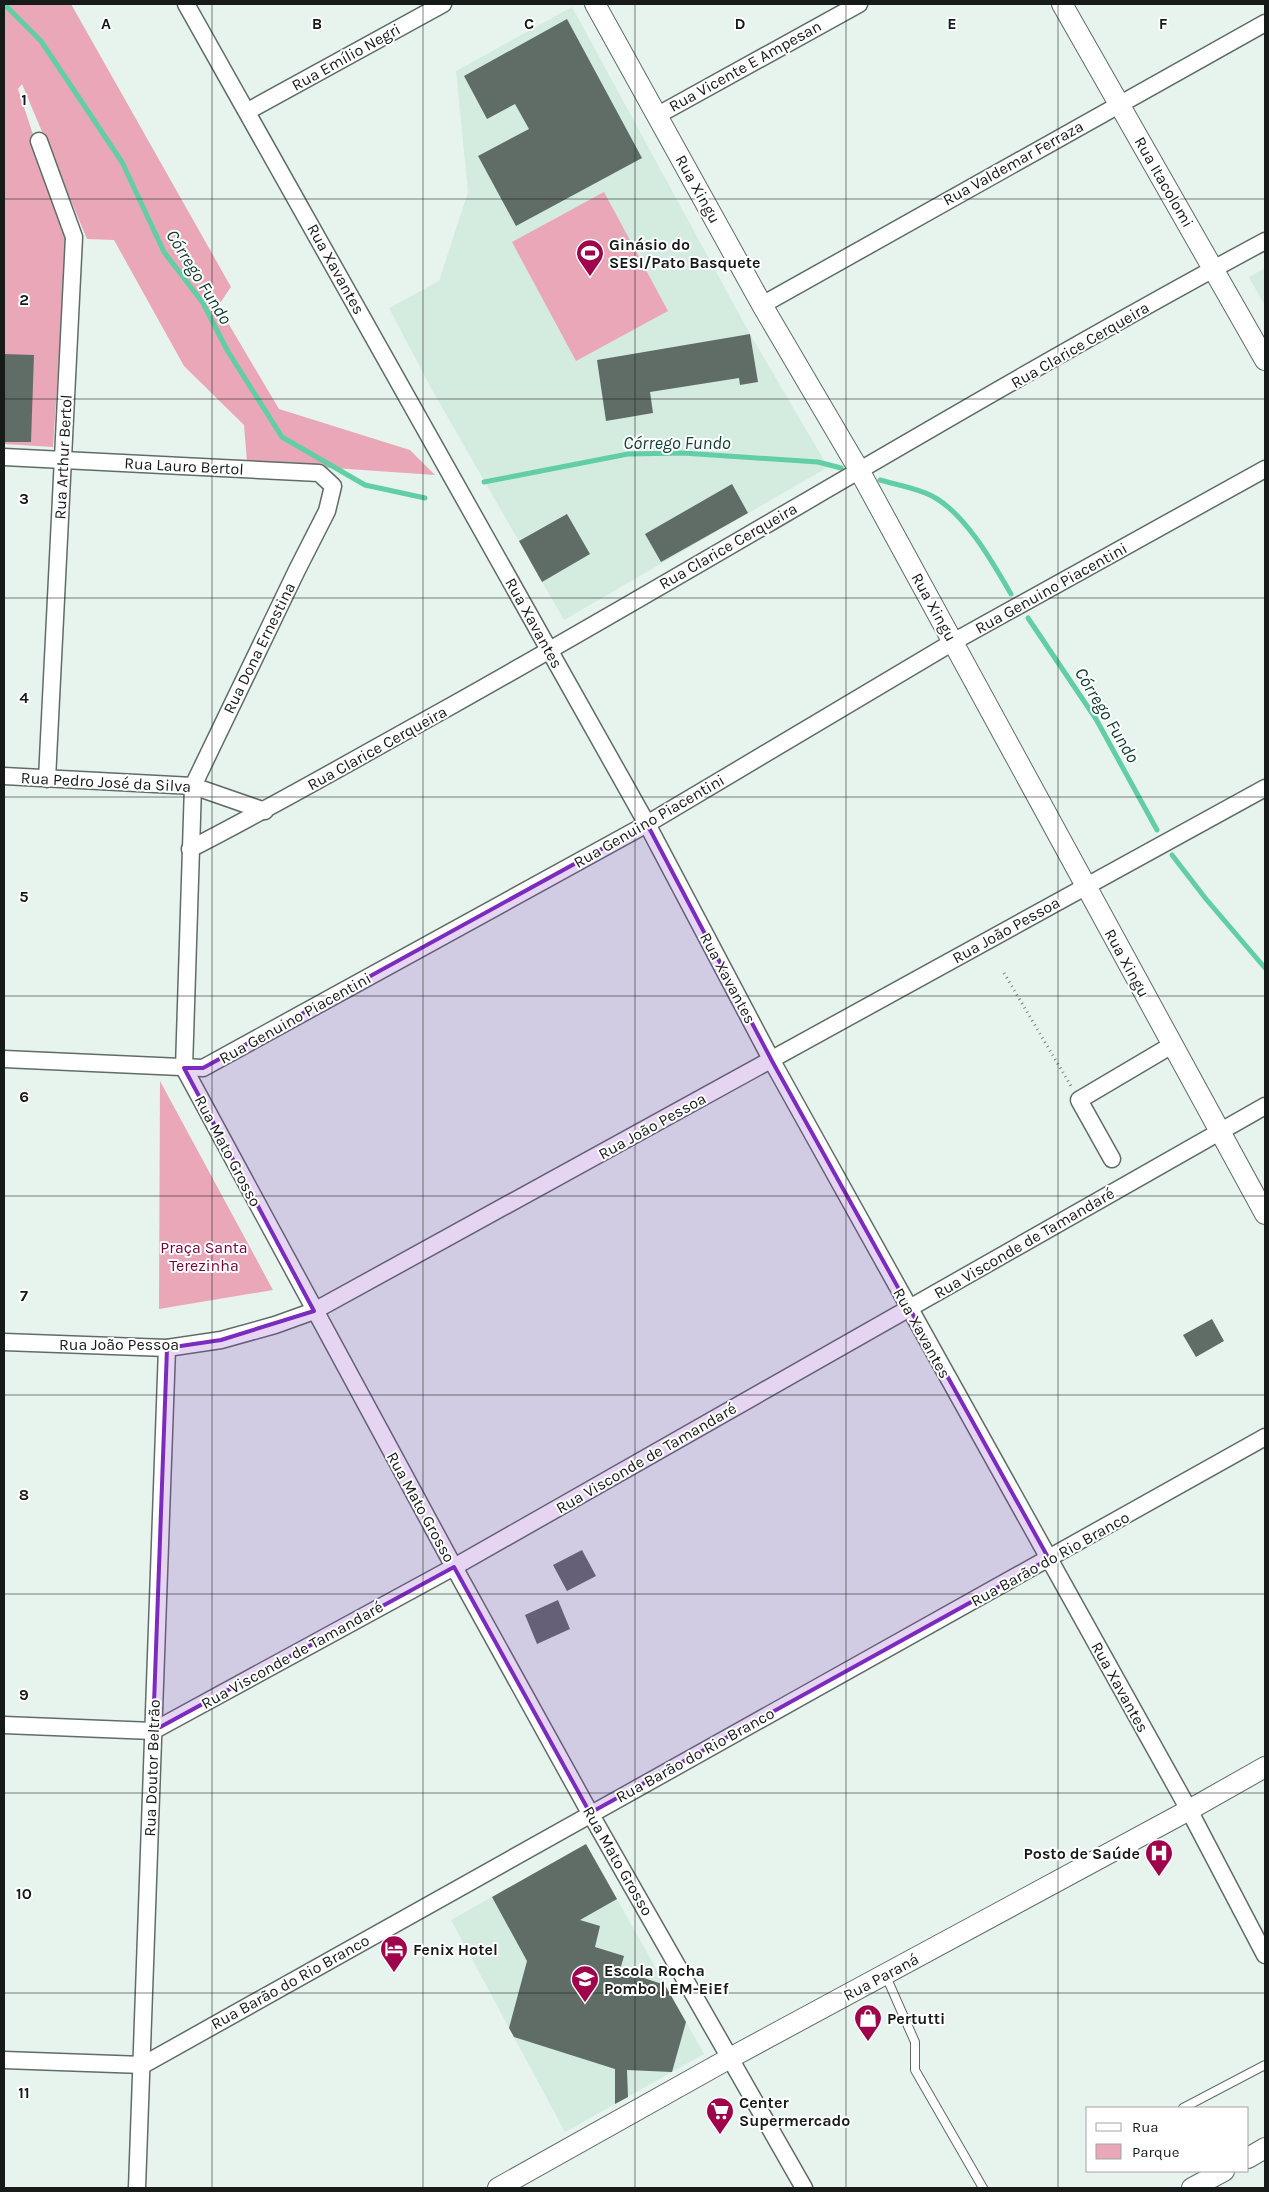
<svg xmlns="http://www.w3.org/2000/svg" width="1269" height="2192" font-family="Karla,sans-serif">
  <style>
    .built { fill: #d4ebe0 }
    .green { fill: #eaa7b7 }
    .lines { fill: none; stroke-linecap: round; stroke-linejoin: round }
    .stream { stroke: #61cea5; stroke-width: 5 }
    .building { fill: #606d67 }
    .service-casing { stroke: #606d67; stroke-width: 10 }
    .minor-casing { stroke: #606d67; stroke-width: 19 }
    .tertiary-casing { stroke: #606d67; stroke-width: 22 }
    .path { stroke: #7c8681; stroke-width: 3; stroke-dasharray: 1 4; stroke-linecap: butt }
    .service { stroke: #fff; stroke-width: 8 }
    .minor { stroke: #fff; stroke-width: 16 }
    .tertiary { stroke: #fff; stroke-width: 20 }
    .marked { fill: #7b2cbf; fill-opacity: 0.2; stroke: #7b2cbf; stroke-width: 4; stroke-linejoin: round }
    .grid { fill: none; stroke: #161b19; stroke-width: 1; stroke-opacity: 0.55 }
    .labels { text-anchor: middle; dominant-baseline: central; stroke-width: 4; stroke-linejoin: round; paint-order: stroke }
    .street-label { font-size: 16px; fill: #161b19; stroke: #fff }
    .poi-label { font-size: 16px; font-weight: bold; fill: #161b19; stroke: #fff; text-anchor: start }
    .park-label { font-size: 16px; fill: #770137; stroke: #fff }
    .water-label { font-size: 18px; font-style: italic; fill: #114030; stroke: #fff }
    .grid-label { font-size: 16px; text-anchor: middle; font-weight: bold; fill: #161b19; stroke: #fff; stroke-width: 4; stroke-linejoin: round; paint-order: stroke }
  </style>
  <rect width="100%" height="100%" fill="#e6f4ed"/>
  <g class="built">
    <path d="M 572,7 L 750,334 L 828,467 L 564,620 L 431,388 L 389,308 L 439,281 L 468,192 L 456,71 Z"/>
    <path d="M 1265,268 L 1265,306 L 1249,277 Z"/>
    <path d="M 586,1844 L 704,2054 L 565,2132 L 451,1920 Z"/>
  </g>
  <g class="green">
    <path d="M 4,4 L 71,4 L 231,287 L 218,306 L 279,409 L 410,450 L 435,475 L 247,462 L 244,425 L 184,366 L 114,240 L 87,239 L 22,84 L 18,89 L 67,238 L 53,447 L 4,444 Z"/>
    <path d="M 604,192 L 668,311 L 576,361 L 512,242 Z"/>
    <path d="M 160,1081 L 273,1290 L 159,1309 Z"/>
  </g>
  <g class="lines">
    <g class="stream">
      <path d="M 4,4 L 41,41 L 122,162 L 164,252 L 203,303 L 227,350 L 282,437 L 365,485 L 425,498"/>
      <path d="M 880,480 C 897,485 917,488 932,496 C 965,513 993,563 1011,594"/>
      <path d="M 484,482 L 628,454 L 683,453 L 818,462 L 841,468"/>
      <path d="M 1028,618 L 1096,719 L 1157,830"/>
      <path d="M 1172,855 L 1206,899 L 1265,968"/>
    </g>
  </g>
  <g class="building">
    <path d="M 567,19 L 642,158 L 516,226 L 478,156 L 529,129 L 515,104 L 487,119 L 464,76 Z"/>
    <path d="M 750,334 L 758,382 L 740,385 L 739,378 L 650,392 L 653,413 L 606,421 L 597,360 Z"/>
    <path d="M 4,354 L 34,355 L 31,442 L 4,442 Z"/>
    <path d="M 732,484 L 748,513 L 661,562 L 645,534 Z"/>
    <path d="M 567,514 L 590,554 L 542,582 L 519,541 Z"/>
    <path d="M 1212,1319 L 1224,1341 L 1196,1357 L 1183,1335 Z"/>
    <path d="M 582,1550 L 596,1576 L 567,1591 L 553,1565 Z"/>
    <path d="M 558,1600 L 570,1629 L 537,1644 L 525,1615 Z"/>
    <path d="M 586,1844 L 617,1899 L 580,1920 L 600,1926 L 595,1947 L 624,1956 L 620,1970 L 665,1985 L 686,2022 L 672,2072 L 627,2070 L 628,2097 L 615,2104 L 615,2069 L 514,2037 L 509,2028 L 527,1961 L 492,1897 Z"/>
  </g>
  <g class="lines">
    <g class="service-casing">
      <g id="service">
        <path d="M 885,1974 L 915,2042 L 915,2070 L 983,2188"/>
        <path d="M 1183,2108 L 1265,2065"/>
      </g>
    </g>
    <g class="minor-casing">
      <g id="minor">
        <path d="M 186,4 L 647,824 L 772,1061 L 1189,1810 L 1265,1955"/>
        <path d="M 248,111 L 443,4"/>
        <path d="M 658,115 L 859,4"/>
        <path d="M 39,141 L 74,237 L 47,779"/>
        <path d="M 762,305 L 1265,23"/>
        <path d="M 4,457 L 319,473 L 333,486 L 327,511 L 297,570 L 193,786 L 184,1068 L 454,1567 L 590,1813 L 804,2188"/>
        <path d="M 4,776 L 193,786 L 265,811"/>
        <path d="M 190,849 C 278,804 364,754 451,706 C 724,553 990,389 1265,241"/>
        <path d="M 4,1059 L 203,1068 L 647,824 L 953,642 L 1265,469"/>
        <path d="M 1112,1159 L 1079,1100 L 1172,1045"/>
        <path d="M 4,1342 L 167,1348 L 221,1340 L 275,1325 L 314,1311 L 1265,788"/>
        <path d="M 4,1725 L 153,1731 L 454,1567 L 1265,1106"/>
        <path d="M 4,2060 L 143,2065 L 1265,1437"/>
        <path d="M 137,2188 L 167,1348"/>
      </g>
    </g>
    <g class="tertiary-casing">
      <g id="tertiary">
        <path d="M 595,4 L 762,305 L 859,470 L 1265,1214"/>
        <path d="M 1062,4 L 1265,360"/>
        <path d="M 1248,2158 L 1265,2148"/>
        <path d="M 498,2188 L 730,2058 L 1189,1810 L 1265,1767"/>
        <path d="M 1192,2188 L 1224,2171"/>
      </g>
    </g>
    <path class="path" d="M 1004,973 L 1071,1086"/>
    <use href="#service" class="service"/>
    <use href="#minor" class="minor"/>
    <use href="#tertiary" class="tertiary"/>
  </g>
  <path class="marked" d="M 647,824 L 772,1061 L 1049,1559 L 590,1813 L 454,1567 L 153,1731 L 167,1348 L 221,1340 L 314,1311 L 184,1068 L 203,1068 Z"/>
  <path class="grid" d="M 212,4 L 212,2188M 423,4 L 423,2188M 635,4 L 635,2188M 846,4 L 846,2188M 1058,4 L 1058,2188M 4,199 L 1265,199M 4,399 L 1265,399M 4,598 L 1265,598M 4,797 L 1265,797M 4,996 L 1265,996M 4,1196 L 1265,1196M 4,1395 L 1265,1395M 4,1594 L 1265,1594M 4,1793 L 1265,1793M 4,1993 L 1265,1993"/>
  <defs>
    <g id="stadium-pin" transform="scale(1.4375)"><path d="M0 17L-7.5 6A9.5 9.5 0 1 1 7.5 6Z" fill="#9e034b" stroke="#fff"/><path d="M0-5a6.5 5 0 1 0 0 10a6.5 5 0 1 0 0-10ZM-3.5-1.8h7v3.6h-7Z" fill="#fff"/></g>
    <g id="hospital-pin" transform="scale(1.4375)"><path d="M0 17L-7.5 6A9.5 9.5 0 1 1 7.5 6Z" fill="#9e034b" stroke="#fff"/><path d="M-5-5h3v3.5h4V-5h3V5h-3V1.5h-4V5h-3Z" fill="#fff"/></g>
    <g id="hotel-pin" transform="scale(1.4375)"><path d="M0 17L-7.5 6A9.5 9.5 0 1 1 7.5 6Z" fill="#9e034b" stroke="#fff"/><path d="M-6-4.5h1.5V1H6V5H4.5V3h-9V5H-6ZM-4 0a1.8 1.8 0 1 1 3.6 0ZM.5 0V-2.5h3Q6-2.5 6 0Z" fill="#fff"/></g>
    <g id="school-pin" transform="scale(1.4375)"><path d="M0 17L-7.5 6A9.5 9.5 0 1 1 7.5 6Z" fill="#9e034b" stroke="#fff"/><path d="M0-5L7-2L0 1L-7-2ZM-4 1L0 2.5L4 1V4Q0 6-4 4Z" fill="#fff"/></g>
    <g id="shop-pin" transform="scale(1.4375)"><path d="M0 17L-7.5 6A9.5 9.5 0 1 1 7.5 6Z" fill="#9e034b" stroke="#fff"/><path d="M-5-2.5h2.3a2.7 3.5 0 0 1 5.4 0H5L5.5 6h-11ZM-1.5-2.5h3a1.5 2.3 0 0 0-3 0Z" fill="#fff"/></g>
    <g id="supermarket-pin" transform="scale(1.4375)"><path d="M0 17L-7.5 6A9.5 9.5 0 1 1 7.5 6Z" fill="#9e034b" stroke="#fff"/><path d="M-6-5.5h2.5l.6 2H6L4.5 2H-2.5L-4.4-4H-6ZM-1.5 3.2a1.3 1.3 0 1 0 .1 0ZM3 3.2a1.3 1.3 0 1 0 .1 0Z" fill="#fff"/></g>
  </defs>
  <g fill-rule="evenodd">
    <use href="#stadium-pin" x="590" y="253"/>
    <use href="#hospital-pin" x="1159" y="1853"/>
    <use href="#hotel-pin" x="394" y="1949"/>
    <use href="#school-pin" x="585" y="1979"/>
    <use href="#shop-pin" x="868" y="2018"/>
    <use href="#supermarket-pin" x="720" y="2111"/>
  </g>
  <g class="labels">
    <g class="street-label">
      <text transform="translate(346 57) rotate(-29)">Rua Emílio Negri</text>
      <text transform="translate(745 66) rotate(-29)">Rua Vicente E Ampesan</text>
      <text transform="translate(1013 163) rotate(-29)">Rua Valdemar Ferraza</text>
      <text transform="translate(1164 182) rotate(60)">Rua Itacolomi</text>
      <text transform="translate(698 189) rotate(61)">Rua Xingu</text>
      <text transform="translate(336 269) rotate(61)">Rua Xavantes</text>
      <text transform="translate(1080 345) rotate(-30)">Rua Clarice Cerqueira</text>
      <text transform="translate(63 457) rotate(-87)">Rua Arthur Bertol</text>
      <text transform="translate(184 466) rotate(3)">Rua Lauro Bertol</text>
      <text transform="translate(728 546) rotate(-30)">Rua Clarice Cerqueira</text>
      <text transform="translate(1051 588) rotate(-29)">Rua Genuino Piacentini</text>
      <text transform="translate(934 607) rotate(61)">Rua Xingu</text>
      <text transform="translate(534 623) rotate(61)">Rua Xavantes</text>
      <text transform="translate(259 648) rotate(-64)">Rua Dona Ernestina</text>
      <text transform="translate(377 748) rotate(-29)">Rua Clarice Cerqueira</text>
      <text transform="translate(106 782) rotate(3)">Rua Pedro José da Silva</text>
      <text transform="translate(649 821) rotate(-30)">Rua Genuino Piacentini</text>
      <text transform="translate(1006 930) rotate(-29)">Rua João Pessoa</text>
      <text transform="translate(1127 963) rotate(61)">Rua Xingu</text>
      <text transform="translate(728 978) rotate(62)">Rua Xavantes</text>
      <text transform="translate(295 1018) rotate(-29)">Rua Genuino Piacentini</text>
      <text transform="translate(652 1126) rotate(-29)">Rua João Pessoa</text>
      <text transform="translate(228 1151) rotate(62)">Rua Mato Grosso</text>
      <text transform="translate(1024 1243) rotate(-30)">Rua Visconde de Tamandaré</text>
      <text transform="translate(922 1333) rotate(61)">Rua Xavantes</text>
      <text x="119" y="1344">Rua João Pessoa</text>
      <text transform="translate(646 1458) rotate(-30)">Rua Visconde de Tamandaré</text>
      <text transform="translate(421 1507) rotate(61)">Rua Mato Grosso</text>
      <text transform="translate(1050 1559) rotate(-29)">Rua Barão do Rio Branco</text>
      <text transform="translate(292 1655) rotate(-29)">Rua Visconde de Tamandaré</text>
      <text transform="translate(1120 1687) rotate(61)">Rua Xavantes</text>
      <text transform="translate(695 1755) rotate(-29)">Rua Barão do Rio Branco</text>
      <text transform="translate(152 1768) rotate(-88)">Rua Doutor Beltrão</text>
      <text transform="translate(618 1861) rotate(60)">Rua Mato Grosso</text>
      <text transform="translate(881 1977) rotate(-28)">Rua Paraná</text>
      <text transform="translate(290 1982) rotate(-29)">Rua Barão do Rio Branco</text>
    </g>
    <g class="poi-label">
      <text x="609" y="244">Ginásio do<tspan x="609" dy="18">SESI/Pato Basquete</tspan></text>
      <text x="1140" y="1853" text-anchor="end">Posto de Saúde</text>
      <text x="413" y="1949">Fenix Hotel</text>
      <text x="604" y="1970">Escola Rocha<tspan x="604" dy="18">Pombo | EM-EiEf</tspan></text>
      <text x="887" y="2018">Pertutti</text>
      <text x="739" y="2102">Center<tspan x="739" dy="18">Supermercado</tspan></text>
    </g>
    <g class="park-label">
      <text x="204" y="1247">Praça Santa<tspan x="204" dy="18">Terezinha</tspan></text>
    </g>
    <g class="water-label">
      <text transform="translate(199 277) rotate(58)">Córrego Fundo</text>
      <text x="677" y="443">Córrego Fundo</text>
      <text transform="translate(1107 715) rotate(59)">Córrego Fundo</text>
    </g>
  </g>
  <g class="grid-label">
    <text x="106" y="29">A</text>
    <text x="317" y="29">B</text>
    <text x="529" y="29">C</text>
    <text x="740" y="29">D</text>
    <text x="952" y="29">E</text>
    <text x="1163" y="29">F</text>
    <text x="24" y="105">1</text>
    <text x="24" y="305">2</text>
    <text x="24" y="504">3</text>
    <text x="24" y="703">4</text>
    <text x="24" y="902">5</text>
    <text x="24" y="1102">6</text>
    <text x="24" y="1301">7</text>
    <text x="24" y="1500">8</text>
    <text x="24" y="1700">9</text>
    <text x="24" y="1899">10</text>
    <text x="24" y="2098">11</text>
  </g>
  <rect width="1269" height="2192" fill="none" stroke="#161b19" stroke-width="10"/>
  <rect x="1086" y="2107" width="162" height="65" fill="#ffffff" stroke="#a2a4a3"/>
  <rect x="1096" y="2123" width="25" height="8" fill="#ffffff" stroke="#a2a4a3"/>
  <text x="1132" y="2132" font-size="15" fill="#161b19">Rua</text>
  <rect x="1096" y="2144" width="25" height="15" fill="#eaa7b7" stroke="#a2a4a3"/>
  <text x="1132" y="2157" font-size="15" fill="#161b19">Parque</text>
</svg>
